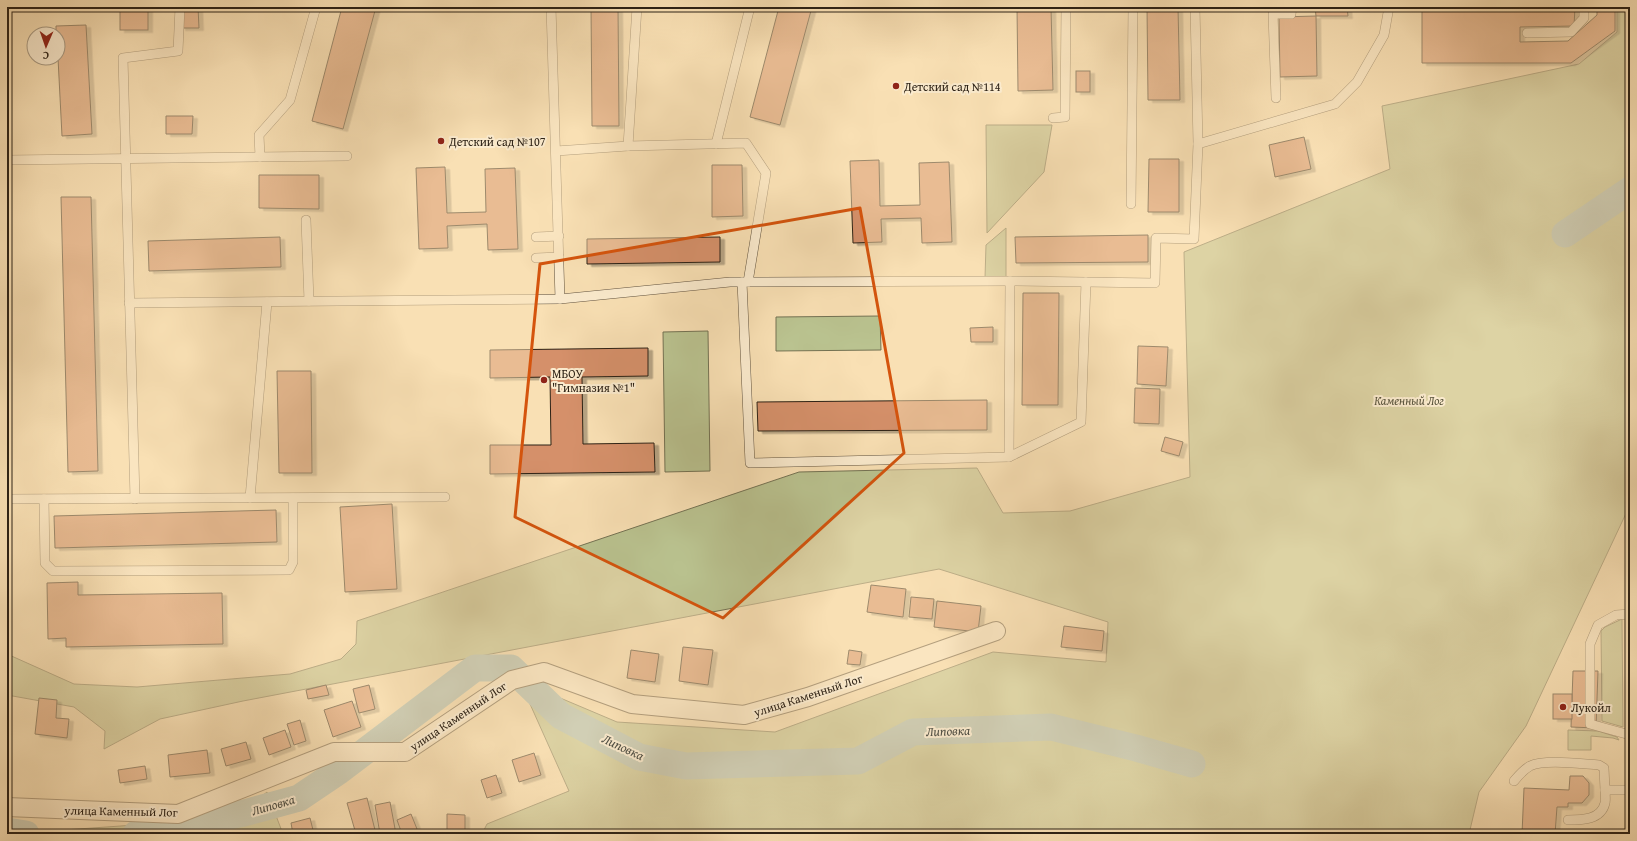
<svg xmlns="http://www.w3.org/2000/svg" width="1637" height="841" font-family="'Gentium Book Plus',serif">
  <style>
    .green { fill: #bac390; stroke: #747253 }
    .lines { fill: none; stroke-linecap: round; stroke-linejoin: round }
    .river { stroke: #a0bbb5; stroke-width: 27 }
    .building { fill: #d5906a; stroke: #2d2216; filter: url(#shadow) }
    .service-casing { stroke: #60523e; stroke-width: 10 }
    .minor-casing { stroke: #60523e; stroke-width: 20 }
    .service { stroke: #fbebce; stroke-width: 9 }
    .minor { stroke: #fbebce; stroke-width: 18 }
    .marked { fill: none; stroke: #d5540d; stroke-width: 3; stroke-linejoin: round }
    .poi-dot { fill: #8f2418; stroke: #fbebce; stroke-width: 1.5 }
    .labels { text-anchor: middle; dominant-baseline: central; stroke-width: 4; stroke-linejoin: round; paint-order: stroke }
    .poi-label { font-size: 12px; fill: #2d2216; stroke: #fbebce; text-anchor: start }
    .park-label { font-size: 12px; font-style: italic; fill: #57523b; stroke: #fbebce }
    .street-label { font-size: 12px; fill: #2d2216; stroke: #fbebce }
    .water-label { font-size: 13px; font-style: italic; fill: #505046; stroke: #fbebce }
  </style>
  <defs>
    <filter id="shadow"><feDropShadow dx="4.5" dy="2.5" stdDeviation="0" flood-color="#0004"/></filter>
  </defs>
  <rect width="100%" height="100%" fill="#f9e0b4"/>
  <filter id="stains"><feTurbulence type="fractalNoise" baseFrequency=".005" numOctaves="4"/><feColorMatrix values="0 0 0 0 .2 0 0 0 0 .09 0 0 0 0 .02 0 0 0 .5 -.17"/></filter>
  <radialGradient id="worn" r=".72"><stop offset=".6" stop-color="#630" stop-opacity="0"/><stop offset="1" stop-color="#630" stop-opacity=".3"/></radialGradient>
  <g class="green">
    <path d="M 1617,7 L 1630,7 L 1630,505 L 1526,726 L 1479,792 L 1469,834 L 482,834 L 487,824 L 569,791 L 530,704 L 539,689 L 617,722 L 775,732 L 993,652 L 1106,662 L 1108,622 L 939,569 L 243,701 L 160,719 L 104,749 L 105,731 L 74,707 L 7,695 L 7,654 L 74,684 L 137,687 L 290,674 L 341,659 L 356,644 L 357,621 L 799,472 L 977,468 L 1003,513 L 1070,511 L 1190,477 L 1184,252 L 1390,169 L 1382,106 L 1579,64 L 1617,32 Z"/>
    <path d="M 986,125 L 1052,125 L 1044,172 L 987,233 Z"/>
    <path d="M 1006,228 L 1006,278 L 985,278 L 986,245 Z"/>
    <path d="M 880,316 L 881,350 L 776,351 L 776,317 Z"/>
    <path d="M 708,331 L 710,471 L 665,472 L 663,332 Z"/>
    <path d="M 1622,619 L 1623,727 L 1602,721 L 1601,631 L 1605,627 Z"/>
    <path d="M 1568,730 L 1598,731 L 1617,737 L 1619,740 L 1613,738 L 1591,736 L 1591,750 L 1568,750 Z"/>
    <path d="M 267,792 L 283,834 L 7,834 L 234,818 Z"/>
  </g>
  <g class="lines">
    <g class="river">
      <path d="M 1565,234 L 1630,190"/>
      <path d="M 7,831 L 26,834"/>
      <path d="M 136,834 L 167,829 L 244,813 L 299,798 L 339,771 L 475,668 L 511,668 L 561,716 L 639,757 L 686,766 L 858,761 L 913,732 L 1051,727 L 1136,748 L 1192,764"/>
    </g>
  </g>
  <g class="building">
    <rect x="120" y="7" width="28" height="23"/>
    <path d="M 181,7 L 198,7 L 199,28 L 181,28 Z"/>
    <path d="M 342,7 L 376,7 L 343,129 L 312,121 Z"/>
    <path d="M 591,7 L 618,7 L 619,126 L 592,126 Z"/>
    <path d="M 779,7 L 812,7 L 780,125 L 750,117 Z"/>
    <path d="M 1017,7 L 1051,7 L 1053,90 L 1018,91 Z"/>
    <path d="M 1147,7 L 1178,7 L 1180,100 L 1148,100 Z"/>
    <path d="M 1315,7 L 1347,7 L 1348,16 L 1316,16 Z"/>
    <path d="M 1422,7 L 1575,7 L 1574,26 L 1520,27 L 1520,42 L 1568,41 L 1597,15 L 1597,7 L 1615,7 L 1615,31 L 1571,63 L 1422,63 Z"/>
    <path d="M 1316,16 L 1317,76 L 1280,77 L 1279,17 Z"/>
    <path d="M 86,25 L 92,134 L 62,136 L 58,58 L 58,34 L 56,34 L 56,26 Z"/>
    <rect x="1076" y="71" width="14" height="21"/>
    <path d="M 166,116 L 193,116 L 192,134 L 166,134 Z"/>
    <path d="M 1304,137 L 1311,169 L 1275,177 L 1269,145 Z"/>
    <path d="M 1149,159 L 1179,159 L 1179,212 L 1148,212 Z"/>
    <path d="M 879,160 L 880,206 L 920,205 L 919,163 L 949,162 L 952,242 L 922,243 L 921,218 L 881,219 L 882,242 L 853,243 L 850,161 Z"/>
    <path d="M 712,165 L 742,165 L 743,216 L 712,217 Z"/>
    <path d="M 445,167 L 447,213 L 486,212 L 485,169 L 515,168 L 518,249 L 488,250 L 487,224 L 447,226 L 448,248 L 419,249 L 416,168 Z"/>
    <path d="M 259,175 L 319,175 L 319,209 L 259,208 Z"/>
    <path d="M 61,197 L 91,197 L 98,471 L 68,472 Z"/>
    <path d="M 1148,235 L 1148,262 L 1016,263 L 1015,237 Z"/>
    <path d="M 280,237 L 281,267 L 149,271 L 148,241 Z"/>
    <path d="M 720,237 L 720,262 L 587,264 L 587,239 Z"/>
    <path d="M 1023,293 L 1059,293 L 1058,405 L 1022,405 Z"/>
    <path d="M 993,327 L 993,342 L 971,342 L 970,328 Z"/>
    <path d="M 1138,346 L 1168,347 L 1166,386 L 1137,384 Z"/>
    <path d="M 648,348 L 648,376 L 582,377 L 583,444 L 654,443 L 655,472 L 490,474 L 490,445 L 551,445 L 550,377 L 490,378 L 490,350 Z"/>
    <path d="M 277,371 L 311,371 L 312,473 L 279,473 Z"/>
    <path d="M 1135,388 L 1160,389 L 1159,424 L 1134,423 Z"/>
    <path d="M 987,400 L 987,430 L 758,431 L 757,402 Z"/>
    <path d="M 1165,437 L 1183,442 L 1179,456 L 1161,451 Z"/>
    <path d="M 392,504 L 397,589 L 345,592 L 340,507 Z"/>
    <path d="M 276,510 L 277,542 L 55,548 L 54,516 Z"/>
    <path d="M 78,582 L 78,595 L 222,593 L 223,644 L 66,647 L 66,638 L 48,639 L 47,583 Z"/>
    <path d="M 871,585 L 906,589 L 903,617 L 867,612 Z"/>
    <path d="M 911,597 L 934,599 L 932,619 L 909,617 Z"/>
    <path d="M 937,601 L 981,606 L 978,632 L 934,627 Z"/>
    <path d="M 1064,626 L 1104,631 L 1102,651 L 1061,647 Z"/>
    <path d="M 683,647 L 713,650 L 708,685 L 679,681 Z"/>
    <path d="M 631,650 L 659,654 L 655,682 L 627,678 Z"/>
    <path d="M 849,650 L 862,652 L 860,665 L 847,664 Z"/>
    <path d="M 1573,671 L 1598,671 L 1596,728 L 1571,727 Z"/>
    <path d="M 326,685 L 329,695 L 308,699 L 306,690 Z"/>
    <path d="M 369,685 L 375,709 L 359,713 L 353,689 Z"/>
    <rect x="1553" y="694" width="19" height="25"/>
    <path d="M 39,698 L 57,700 L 56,718 L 69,719 L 67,738 L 35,734 Z"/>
    <path d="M 352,701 L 361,727 L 333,737 L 324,710 Z"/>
    <path d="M 300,720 L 306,741 L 294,745 L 287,724 Z"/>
    <path d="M 285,730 L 291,747 L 269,755 L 263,738 Z"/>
    <path d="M 246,742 L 251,759 L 226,766 L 221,749 Z"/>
    <path d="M 207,750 L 210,773 L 170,777 L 168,755 Z"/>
    <path d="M 534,753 L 541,775 L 519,782 L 512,760 Z"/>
    <path d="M 145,766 L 147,779 L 120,783 L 118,770 Z"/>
    <path d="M 496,775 L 502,793 L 487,798 L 481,780 Z"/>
    <path d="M 1570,776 L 1583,776 L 1589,783 L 1589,795 L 1582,803 L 1568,803 L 1568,807 L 1557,807 L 1555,834 L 1522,834 L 1524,788 L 1569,790 Z"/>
    <path d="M 367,798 L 375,830 L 356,834 L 347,803 Z"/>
    <path d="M 390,802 L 396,834 L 380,834 L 375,805 Z"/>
    <path d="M 411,814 L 419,834 L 402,834 L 397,820 Z"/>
    <path d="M 447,814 L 465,815 L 465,833 L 447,832 Z"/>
    <path d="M 310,818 L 314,834 L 293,834 L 291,823 Z"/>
  </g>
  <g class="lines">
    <g class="service-casing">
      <g id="service">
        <path d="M 1195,7 L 1198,144"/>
        <path d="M 1527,33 L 1571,32 L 1584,18 L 1584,7"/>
        <path d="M 1276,98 L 1273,14 L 1291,14 L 1292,7"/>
        <path d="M 1053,118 L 1065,117 L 1066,7"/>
        <path d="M 716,144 L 750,7"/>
        <path d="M 628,146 L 637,7"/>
        <path d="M 556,151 L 628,146 L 746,143 L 766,173 L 748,282"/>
        <path d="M 260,157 L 259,135 L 290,100 L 316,7"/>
        <path d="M 7,160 L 347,156"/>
        <path d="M 1131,204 L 1133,7"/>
        <path d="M 306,220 L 309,301"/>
        <path d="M 536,237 L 559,236"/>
        <path d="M 536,258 L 559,257"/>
        <path d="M 742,282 L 750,463 L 1009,457 L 1081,422 L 1086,282"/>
        <path d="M 560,299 L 730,282 L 1010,281 L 1155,283 L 1156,238 L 1194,239 L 1198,144 L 1335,104 L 1357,82 L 1384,35 L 1389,7"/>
        <path d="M 129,303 L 560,299 L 551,7"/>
        <path d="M 1009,457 L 1010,281"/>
        <path d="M 250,498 L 267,302"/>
        <path d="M 7,499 L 445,497"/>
        <path d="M 44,499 L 45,563 L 53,571 L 289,570 L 293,562 L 293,498"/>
        <path d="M 135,499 L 123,58 L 178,51 L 180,7"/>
        <path d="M 1630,614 L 1616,615 L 1598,625 L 1590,644 L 1590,724 L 1630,735"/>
        <path d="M 1514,781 C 1519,775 1523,770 1530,766 C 1545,759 1581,764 1599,765 L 1604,768 L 1605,790"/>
        <path d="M 1568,820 C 1582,820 1601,820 1605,803 C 1606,800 1605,794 1605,790 L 1630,790"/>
      </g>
    </g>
    <g class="minor-casing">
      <path id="minor" d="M 7,807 L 178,814 L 334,752 L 405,752 L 512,680 L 544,672 L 632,704 L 744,715 L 808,697 L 996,631"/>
    </g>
    <use href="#service" class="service"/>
    <use href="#minor" class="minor"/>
  </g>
  <path d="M0 0H1637V841H0ZM 860,208 L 904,453 L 723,618 L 515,517 L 540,264 Z" fill="#f9e0b4" fill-opacity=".55" fill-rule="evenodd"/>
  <path class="marked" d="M 860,208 L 904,453 L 723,618 L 515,517 L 540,264 Z"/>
  <g class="poi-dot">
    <circle cx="896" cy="86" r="4"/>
    <circle cx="441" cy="141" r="4"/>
    <circle cx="544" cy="380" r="4"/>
    <circle cx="1563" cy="707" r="4"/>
  </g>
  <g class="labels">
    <g class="poi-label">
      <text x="904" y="86">Детский сад №114</text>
      <text x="449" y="141">Детский сад №107</text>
      <text x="552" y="373">МБОУ<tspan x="552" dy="14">"Гимназия №1"</tspan></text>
      <text x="1571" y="707">Лукойл</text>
    </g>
    <g class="park-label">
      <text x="1409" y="400">Каменный Лог</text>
    </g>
    <g class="street-label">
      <text transform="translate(808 695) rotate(-18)">улица Каменный Лог</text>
      <text transform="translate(458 716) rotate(-34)">улица Каменный Лог</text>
      <text transform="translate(121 811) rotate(1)">улица Каменный Лог</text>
    </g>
    <g class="water-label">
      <text transform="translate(948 731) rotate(-2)">Липовка</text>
      <text transform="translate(623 747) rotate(25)">Липовка</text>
      <text transform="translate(273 805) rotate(-16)">Липовка</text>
    </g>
  </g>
  <rect width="1637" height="841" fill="none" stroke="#f9e0b4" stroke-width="24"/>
  <rect x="8" y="8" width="1621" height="825" fill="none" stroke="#2d2216" stroke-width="2"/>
  <rect x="12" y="12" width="1613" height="817" fill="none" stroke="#2d2216"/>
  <g transform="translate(46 46) rotate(182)"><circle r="19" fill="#fbebce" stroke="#a99b84"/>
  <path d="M0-3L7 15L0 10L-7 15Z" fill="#8f2418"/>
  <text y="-6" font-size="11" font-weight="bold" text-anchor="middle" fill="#2d2216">С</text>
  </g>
  <rect width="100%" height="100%" filter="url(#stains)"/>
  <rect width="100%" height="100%" fill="url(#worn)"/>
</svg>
